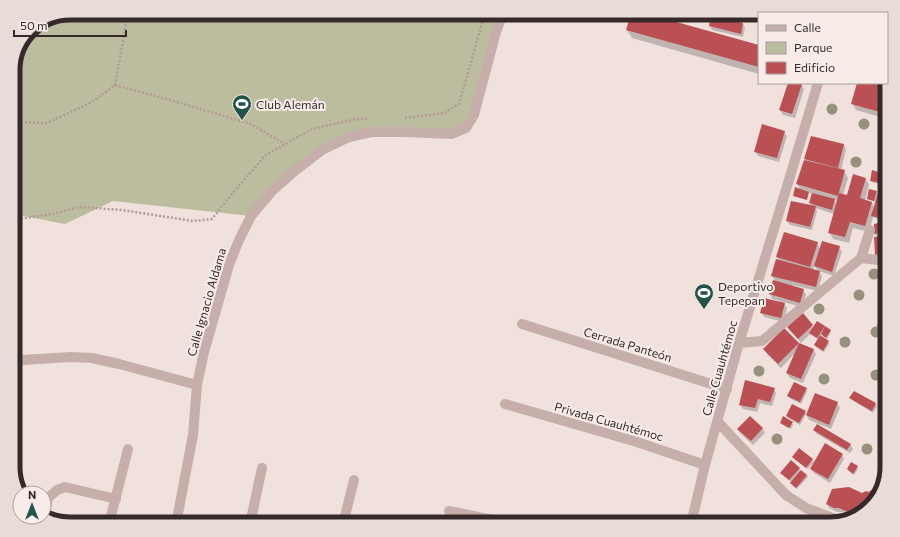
<svg xmlns="http://www.w3.org/2000/svg" width="900" height="537" font-family="Commissioner,sans-serif">
  <style>
    .green { fill: #bbbd9e }
    .shadow { fill: #0003; fill-rule: evenodd }
    .building { fill: #ba5053 }
    .lines { fill: none; stroke-linecap: round; stroke-linejoin: round }
    .path { stroke: #b29994; stroke-width: 2.5; stroke-dasharray: 2 2; stroke-linecap: butt }
    .minor { stroke: #c6afaa; stroke-width: 10 }
    .tree { fill: #96917d }
    .labels { text-anchor: middle; dominant-baseline: central; stroke-width: 4; stroke-linejoin: round; paint-order: stroke }
    .poi-label { font-size: 12px; fill: #352929; stroke: #f8ece8; text-anchor: start }
    .street-label { font-size: 12px; fill: #352929; stroke: #f8ece8 }
    .rim { fill: none; stroke: #352929; stroke-width: 5 }
  </style>
  <rect width="100%" height="100%" fill="#f0e1dd"/>
  <path class="green" d="M 70,13 L 503,13 L 474,115 L 452,134 L 371,132 L 322,150 L 251,216 L 113,201 L 65,224 L 13,214 L 13,66 L 30,29 Z"/>
  <g class="shadow">
    <path d="M 632,13 L 641,13 L 759,46 L 759,74 L 632,38 L 627,30 Z"/>
    <path d="M 666,13 L 678,13 L 677,16 Z"/>
    <path d="M 710,13 L 729,13 L 728,18 Z"/>
    <path d="M 743,24 L 745,28 L 743,37 L 712,30 L 710,26 Z"/>
    <path d="M 789,83 L 797,83 L 801,84 L 804,89 L 795,118 L 783,115 L 780,110 Z"/>
    <path d="M 858,83 L 869,83 L 887,88 L 887,119 L 856,110 L 852,103 Z"/>
    <path d="M 784,132 L 787,136 L 779,162 L 758,156 L 755,151 Z"/>
    <path d="M 844,145 L 846,149 L 841,171 L 844,171 L 848,178 L 843,195 L 848,197 L 866,179 L 869,185 L 865,201 L 872,203 L 874,208 L 876,202 L 869,200 L 868,199 L 876,192 L 878,195 L 883,195 L 881,191 L 887,181 L 887,194 L 885,194 L 887,198 L 881,220 L 873,217 L 869,232 L 853,228 L 849,243 L 833,239 L 829,232 L 834,214 L 816,208 L 817,211 L 812,230 L 790,225 L 787,221 L 812,206 L 810,203 L 813,194 L 810,193 L 808,199 L 810,193 L 801,190 L 797,184 L 807,162 L 805,159 ZM 834,200 L 838,201 L 837,205 Z"/>
    <path d="M 881,174 L 883,176 L 880,184 L 872,182 L 871,180 Z"/>
    <path d="M 887,222 L 887,259 L 876,254 L 878,238 L 875,234 L 875,224 Z"/>
    <path d="M 817,243 L 820,249 L 839,247 L 842,252 L 834,276 L 819,271 L 822,276 L 818,291 L 792,285 L 792,287 L 803,290 L 806,294 L 802,307 L 783,302 L 787,308 L 784,322 L 764,317 L 761,312 L 779,302 L 780,301 L 772,299 L 770,294 L 774,281 L 776,282 L 772,276 L 779,260 L 777,257 ZM 814,265 L 818,271 L 813,270 Z"/>
    <path d="M 803,315 L 813,328 L 824,326 L 825,329 L 830,330 L 831,332 L 827,339 L 823,336 L 821,334 L 820,337 L 828,342 L 829,344 L 824,352 L 816,347 L 815,345 L 818,339 L 810,334 L 801,343 L 791,331 L 788,327 Z"/>
    <path d="M 887,316 L 887,330 L 879,327 L 878,326 Z"/>
    <path d="M 799,343 L 813,349 L 816,354 L 803,383 L 790,378 L 787,373 L 796,352 L 781,368 L 767,354 L 764,349 Z"/>
    <path d="M 774,389 L 776,393 L 772,406 L 760,403 L 757,412 L 743,409 L 740,405 Z"/>
    <path d="M 806,389 L 807,391 L 801,404 L 789,398 L 788,396 Z"/>
    <path d="M 851,398 L 876,404 L 877,406 L 873,413 L 852,400 Z"/>
    <path d="M 837,403 L 840,408 L 831,429 L 809,420 L 806,414 L 800,425 L 788,418 L 787,416 L 805,412 L 807,415 Z"/>
    <path d="M 750,418 L 763,429 L 765,433 L 753,445 L 740,433 L 738,429 Z"/>
    <path d="M 781,423 L 792,423 L 793,425 L 791,429 L 782,424 Z"/>
    <path d="M 814,430 L 850,444 L 853,449 L 850,453 L 817,434 Z"/>
    <path d="M 799,449 L 814,462 L 808,469 L 794,459 Z"/>
    <path d="M 842,455 L 844,459 L 830,483 L 814,473 L 811,469 Z"/>
    <path d="M 857,467 L 858,469 L 854,475 L 849,471 L 848,469 Z"/>
    <path d="M 799,469 L 801,472 L 807,475 L 808,477 L 797,489 L 792,485 L 792,483 L 783,475 Z"/>
    <path d="M 874,491 L 878,498 L 859,516 L 854,517 L 842,512 L 837,512 L 829,508 L 827,504 L 862,494 L 869,494 Z"/>
  </g>
  <g class="building">
    <path d="M 631,13 L 644,13 L 759,45 L 759,67 L 626,30 Z"/>
    <path d="M 715,13 L 728,13 L 727,17 Z"/>
    <path d="M 711,15 L 743,23 L 741,34 L 709,26 Z"/>
    <path d="M 788,83 L 802,84 L 792,114 L 779,110 Z"/>
    <path d="M 857,83 L 872,83 L 887,87 L 887,114 L 851,104 Z"/>
    <path d="M 762,124 L 785,131 L 777,158 L 754,152 Z"/>
    <path d="M 811,136 L 844,144 L 838,168 L 804,159 Z"/>
    <path d="M 804,160 L 845,170 L 838,196 L 796,184 Z"/>
    <path d="M 872,170 L 882,173 L 880,183 L 870,181 Z"/>
    <path d="M 853,174 L 866,178 L 860,198 L 872,202 L 865,226 L 850,222 L 845,237 L 828,233 L 839,193 L 847,195 Z"/>
    <path d="M 883,179 L 887,180 L 887,193 L 880,192 Z"/>
    <path d="M 795,187 L 809,192 L 807,200 L 793,196 Z"/>
    <path d="M 869,189 L 877,191 L 874,201 L 867,199 Z"/>
    <path d="M 812,193 L 835,199 L 832,210 L 809,203 Z"/>
    <path d="M 878,193 L 887,195 L 880,218 L 871,216 Z"/>
    <path d="M 791,201 L 816,206 L 810,227 L 786,221 Z"/>
    <path d="M 887,221 L 887,231 L 874,234 L 874,224 Z"/>
    <path d="M 784,232 L 818,242 L 810,267 L 776,257 Z"/>
    <path d="M 887,235 L 887,254 L 875,255 L 874,237 Z"/>
    <path d="M 822,241 L 840,246 L 832,272 L 814,266 Z"/>
    <path d="M 776,259 L 820,271 L 816,287 L 771,276 Z"/>
    <path d="M 773,280 L 804,289 L 800,303 L 769,294 Z"/>
    <path d="M 764,298 L 785,303 L 781,318 L 760,313 Z"/>
    <path d="M 803,313 L 813,325 L 798,339 L 787,327 Z"/>
    <path d="M 881,313 L 887,315 L 887,329 L 877,326 Z"/>
    <path d="M 817,321 L 825,326 L 817,338 L 809,333 Z"/>
    <path d="M 825,326 L 831,330 L 826,338 L 821,334 Z"/>
    <path d="M 784,328 L 799,343 L 778,364 L 763,349 Z"/>
    <path d="M 820,335 L 829,341 L 823,351 L 814,345 Z"/>
    <path d="M 799,343 L 814,349 L 801,379 L 786,373 Z"/>
    <path d="M 745,380 L 775,388 L 770,402 L 758,399 L 755,408 L 739,405 Z"/>
    <path d="M 794,382 L 807,388 L 800,402 L 787,396 Z"/>
    <path d="M 854,391 L 876,403 L 872,411 L 849,398 Z"/>
    <path d="M 815,393 L 838,402 L 829,425 L 806,415 Z"/>
    <path d="M 792,404 L 806,411 L 799,423 L 786,416 Z"/>
    <path d="M 750,416 L 763,428 L 751,441 L 737,429 Z"/>
    <path d="M 783,416 L 793,422 L 789,428 L 780,423 Z"/>
    <path d="M 817,424 L 851,444 L 847,450 L 813,430 Z"/>
    <path d="M 825,443 L 843,454 L 828,479 L 810,469 Z"/>
    <path d="M 799,448 L 813,459 L 806,468 L 792,457 Z"/>
    <path d="M 791,460 L 800,468 L 789,480 L 780,473 Z"/>
    <path d="M 851,462 L 858,466 L 853,474 L 847,469 Z"/>
    <path d="M 801,470 L 807,475 L 796,488 L 790,483 Z"/>
    <path d="M 849,487 L 862,493 L 866,491 L 869,492 L 871,490 L 875,490 L 876,492 L 875,496 L 873,498 L 870,498 L 864,511 L 858,516 L 839,508 L 834,508 L 826,504 L 832,489 Z"/>
  </g>
  <g class="lines">
    <g class="path">
      <path d="M 115,85 L 177,102 L 251,124 L 285,144"/>
      <path d="M 405,118 L 444,113 L 459,104 L 485,13"/>
      <path d="M 13,122 L 47,123 L 92,102 L 115,85 L 128,13"/>
      <path d="M 13,220 L 57,213 L 78,207 L 122,210 L 193,221 L 212,219 L 231,195 L 266,155 L 312,129 L 356,119 L 368,119"/>
    </g>
    <g class="minor">
      <path d="M 861,258 L 870,230"/>
      <path d="M 522,324 L 727,389"/>
      <path d="M 739,343 L 762,341 L 861,258 L 887,261"/>
      <path d="M 13,358 L 22,360 L 71,357 L 92,358 L 119,364 L 197,385"/>
      <path d="M 505,404 L 637,442 L 705,465"/>
      <path d="M 718,422 L 786,495 L 806,508 L 841,521"/>
      <path d="M 449,511 L 513,524"/>
      <path d="M 44,516 L 48,498 L 57,490 L 65,487 L 116,499"/>
      <path d="M 109,524 L 128,449"/>
      <path d="M 176,524 L 193,435 L 197,385 L 204,352 L 229,265 L 239,240 L 251,216 L 272,191 L 296,170 L 322,150 L 349,137 L 371,132 L 404,132 L 452,134 L 466,128 L 474,115 L 496,32 L 503,13"/>
      <path d="M 250,524 L 262,468"/>
      <path d="M 343,524 L 354,480"/>
      <path d="M 691,524 L 705,465 L 739,343 L 788,183 L 818,83"/>
    </g>
  </g>
  <g class="tree">
    <circle cx="832" cy="109" r="5.5"/>
    <circle cx="864" cy="124" r="5.5"/>
    <circle cx="856" cy="162" r="5.5"/>
    <circle cx="874" cy="274" r="5.5"/>
    <circle cx="859" cy="295" r="5.5"/>
    <circle cx="819" cy="309" r="5.5"/>
    <circle cx="876" cy="332" r="5.5"/>
    <circle cx="845" cy="342" r="5.5"/>
    <circle cx="759" cy="371" r="5.5"/>
    <circle cx="876" cy="375" r="5.5"/>
    <circle cx="824" cy="379" r="5.5"/>
    <circle cx="777" cy="439" r="5.5"/>
    <circle cx="867" cy="449" r="5.5"/>
  </g>
  <defs>
    <g id="stadium-pin" transform="scale(1)"><path d="M0 17L-7.5 6A9.5 9.5 0 1 1 7.5 6Z" fill="#225248" stroke="#f8ece8"/><path d="M0-5a6.5 5 0 1 0 0 10a6.5 5 0 1 0 0-10ZM-3.5-1.8h7v3.6h-7Z" fill="#fff"/></g>
  </defs>
  <g fill-rule="evenodd">
    <use href="#stadium-pin" x="242" y="104"/>
    <use href="#stadium-pin" x="704" y="293"/>
  </g>
  <g class="labels">
    <g class="poi-label">
      <text x="256" y="104">Club Alemán</text>
      <text x="718" y="286">Deportivo<tspan x="718" dy="14">Tepepan</tspan></text>
    </g>
    <g class="street-label">
      <text transform="translate(206 302) rotate(-74)">Calle Ignacio Aldama</text>
      <text transform="translate(628 344) rotate(17)">Cerrada Panteón</text>
      <text transform="translate(719 368) rotate(-74)">Calle Cuauhtémoc</text>
      <text transform="translate(609 421) rotate(16)">Privada Cuauhtémoc</text>
    </g>
  </g>
  <path d="M0 0H900V537H0ZM70 20H830A50 50 0 0 1 880 70V467A50 50 0 0 1 830 517H70A50 50 0 0 1 20 467V70A50 50 0 0 1 70 20Z" fill="#e8dcd9" fill-rule="evenodd"/>
  <path class="rim" d="M70 20H830A50 50 0 0 1 880 70V467A50 50 0 0 1 830 517H70A50 50 0 0 1 20 467V70A50 50 0 0 1 70 20Z"/>
  <rect x="758" y="12" width="130" height="72" fill="#f8ece8" stroke="#aa9e9c"/>
  <rect x="766" y="25" width="20" height="6" fill="#c6afaa" stroke="#aa9e9c"/>
  <text x="794" y="32" font-size="12" fill="#352929">Calle</text>
  <rect x="766" y="42" width="20" height="12" fill="#bbbd9e" stroke="#aa9e9c"/>
  <text x="794" y="52" font-size="12" fill="#352929">Parque</text>
  <rect x="766" y="62" width="20" height="12" fill="#ba5053" stroke="#aa9e9c"/>
  <text x="794" y="72" font-size="12" fill="#352929">Edificio</text>
  <g transform="translate(32 505)"><circle r="19" fill="#f8ece8" stroke="#aa9e9c"/>
  <path d="M0-3L7 15L0 10L-7 15Z" fill="#225248"/>
  <text y="-6" font-size="11" font-weight="bold" text-anchor="middle" fill="#352929">N</text>
  </g>
  <path d="M14 30v6h112v-6" fill="none" stroke="#352929" stroke-width="2"/>
  <text x="20" y="30" font-size="12" fill="#352929" stroke="#f8ece8" stroke-width="3" paint-order="stroke">50 m</text>
</svg>
